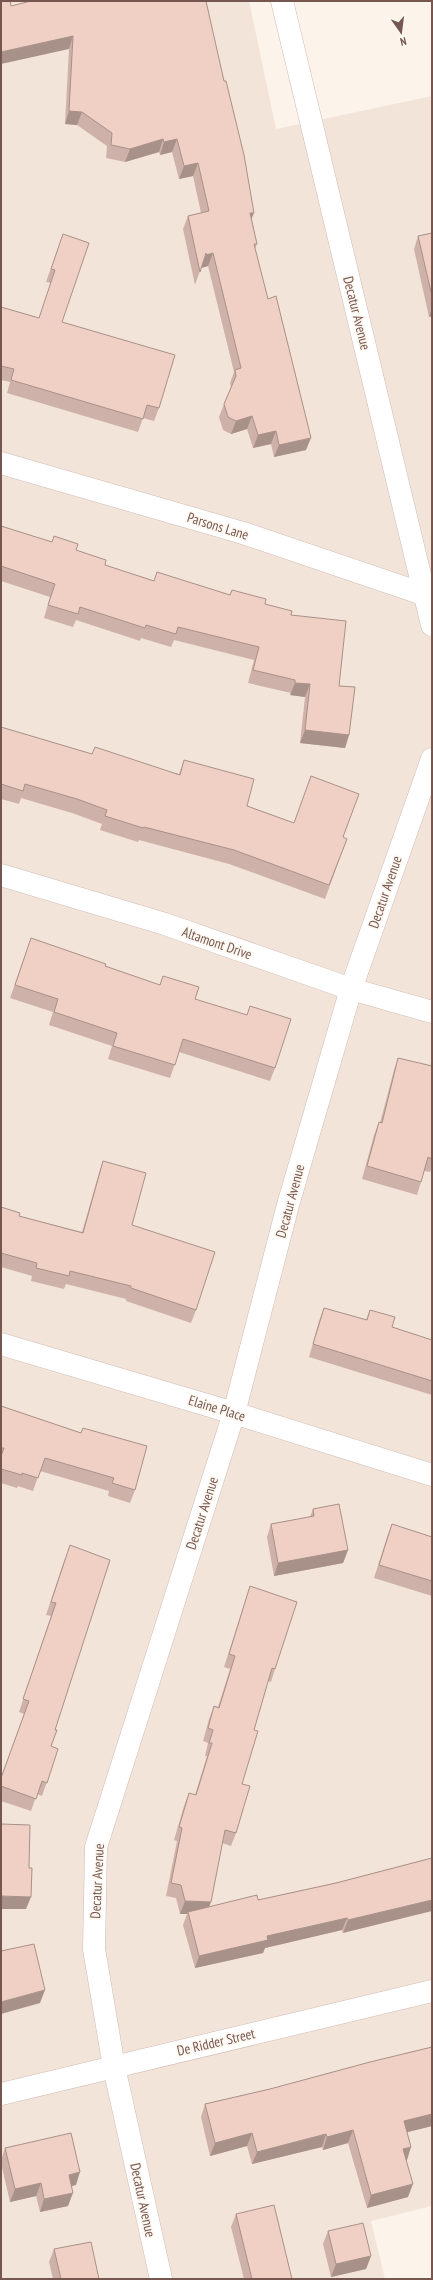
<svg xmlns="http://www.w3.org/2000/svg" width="433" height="2280" font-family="'PT Sans Narrow',sans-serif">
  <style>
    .residential { fill: #f3e4da }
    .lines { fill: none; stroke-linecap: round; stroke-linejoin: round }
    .minor-casing { stroke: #d0bcb3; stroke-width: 23 }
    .minor { stroke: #fff; stroke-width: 22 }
    .wall { fill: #ceb2a9 }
    .shaded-wall { fill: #a89189 }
    .building { fill: #f0cfc4; stroke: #a89189 }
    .labels { text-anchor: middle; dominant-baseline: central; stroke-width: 3.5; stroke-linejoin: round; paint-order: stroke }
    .street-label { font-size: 14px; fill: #76574f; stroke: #fef8f2 }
  </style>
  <rect width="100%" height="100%" fill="#fcf3eb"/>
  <path class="residential" d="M 1,1 L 249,1 L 276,129 L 432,96 L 432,2206 L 371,2221 L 385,2279 L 1,2279 Z"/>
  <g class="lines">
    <g class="minor-casing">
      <g id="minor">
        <path d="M 282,1 L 432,625"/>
        <path d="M 1,463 L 243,533 L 432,597"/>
        <path d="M 1,875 L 165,924 L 351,989 L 432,1012"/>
        <path d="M 1,1344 L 234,1413 L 432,1475"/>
        <path d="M 1,2094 L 432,1991"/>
        <path d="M 161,2279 L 114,2067 L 94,1949 L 96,1847 L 234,1413 L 288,1205 L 351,989 L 432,759"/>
      </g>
    </g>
    <use href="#minor" class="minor"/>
  </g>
  <g class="wall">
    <path d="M 206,1 L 257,244 L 255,249 L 306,450 L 274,457 L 271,444 L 253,448 L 247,429 L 231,434 L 223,430 L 219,417 L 224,404 L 231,387 L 230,383 L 234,372 L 208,266 L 201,268 L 195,285 L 183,229 L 188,216 L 201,213 L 193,176 L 179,179 L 172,152 L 160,155 L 159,152 L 125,162 L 106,158 L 107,146 L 77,125 L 65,124 L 69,49 L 11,6 Z"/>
    <path d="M 432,233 L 432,316 L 429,317 L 414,249 L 418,236 Z"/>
    <path d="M 63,234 L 62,322 L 159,408 L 154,421 L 143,418 L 138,432 L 7,393 L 10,382 L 1,380 L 1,307 L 39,318 L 51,283 L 46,282 Z"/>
    <path d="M 1,526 L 76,550 L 105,565 L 154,581 L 230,595 L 232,590 L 291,615 L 339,686 L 349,735 L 345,748 L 300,743 L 305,697 L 290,695 L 291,693 L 248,683 L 254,660 L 174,640 L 171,647 L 141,638 L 140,641 L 76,620 L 73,627 L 44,618 L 50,597 L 1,581 Z"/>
    <path d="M 1,727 L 92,754 L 179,774 L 184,760 L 247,806 L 294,823 L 347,839 L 325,899 L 229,864 L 139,840 L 138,842 L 100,830 L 102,824 L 72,813 L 21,798 L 19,804 L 1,799 Z"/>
    <path d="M 31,938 L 105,966 L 160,985 L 163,976 L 195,999 L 275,1068 L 270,1081 L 179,1052 L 170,1078 L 108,1059 L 112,1046 L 49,1025 L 53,1012 L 10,998 Z"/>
    <path d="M 398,1058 L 432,1066 L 432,1167 L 430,1172 L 424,1171 L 421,1182 L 417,1195 L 362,1179 L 374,1135 L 379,1122 L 380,1123 L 394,1070 Z"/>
    <path d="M 103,1161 L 132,1225 L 196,1310 L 191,1323 L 126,1301 L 126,1299 L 66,1284 L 64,1289 L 31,1281 L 32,1276 L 1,1267 L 1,1207 L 19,1216 L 82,1232 L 99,1173 Z"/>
    <path d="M 324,1308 L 366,1320 L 370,1310 L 392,1327 L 432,1340 L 432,1395 L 309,1357 L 319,1321 Z"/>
    <path d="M 1,1406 L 81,1433 L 83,1428 L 135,1490 L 130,1503 L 108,1496 L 109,1491 L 40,1471 L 33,1491 L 18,1486 L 17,1488 L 1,1483 Z"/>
    <path d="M 313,1509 L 348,1550 L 343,1563 L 274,1576 L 267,1537 L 271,1524 L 310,1517 Z"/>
    <path d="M 392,1524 L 432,1537 L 432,1596 L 374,1578 L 387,1537 Z"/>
    <path d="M 65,1558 L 55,1730 L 51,1746 L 58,1749 L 42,1796 L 37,1794 L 31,1811 L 1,1801 L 1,1778 L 24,1714 L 19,1712 L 51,1616 L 46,1615 Z"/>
    <path d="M 250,1586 L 275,1669 L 271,1682 L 268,1681 L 254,1730 L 242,1784 L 236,1833 L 231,1846 L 222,1843 L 209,1907 L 258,1900 L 336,1883 L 432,1858 L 343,1933 L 342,1930 L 265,1948 L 263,1953 L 195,1968 L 183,1925 L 187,1914 L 180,1914 L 176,1898 L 166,1896 L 177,1841 L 174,1840 L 184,1806 L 189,1793 L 195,1795 L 207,1756 L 205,1756 L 208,1743 L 203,1741 L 209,1719 L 214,1706 L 218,1707 L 230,1669 L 224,1667 Z"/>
    <path d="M 432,2047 L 432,2126 L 407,2132 L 406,2160 L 408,2197 L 367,2208 L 348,2143 L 323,2150 L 322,2147 L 252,2164 L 247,2146 L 210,2156 L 201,2117 L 205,2104 L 270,2089 Z"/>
    <path d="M 5,2148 L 76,2185 L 71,2186 L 68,2206 L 40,2212 L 36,2196 L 10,2202 L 1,2163 L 1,2160 Z"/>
    <path d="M 236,2214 L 292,2279 L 244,2279 L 231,2227 Z"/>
    <path d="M 328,2231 L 371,2256 L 366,2269 L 331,2277 L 323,2244 Z"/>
    <path d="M 54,2249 L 99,2279 L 53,2279 L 49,2262 Z"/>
  </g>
  <g class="shaded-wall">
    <path d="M 73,36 L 69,49 L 1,64 L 1,52 Z"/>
    <path d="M 69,111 L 82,112 L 77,125 L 65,124 Z"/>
    <path d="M 163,139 L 159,152 L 125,162 L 130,149 Z"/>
    <path d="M 177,139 L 172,152 L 160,155 L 164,142 Z"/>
    <path d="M 198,163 L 193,176 L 179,179 L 184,166 Z"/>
    <path d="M 250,213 L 254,213 L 249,225 Z"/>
    <path d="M 213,253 L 208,266 L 201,268 L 206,255 Z"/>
    <path d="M 432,309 L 432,316 L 429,317 Z"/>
    <path d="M 252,416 L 247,429 L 231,434 L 236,421 Z"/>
    <path d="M 276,431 L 271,444 L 253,448 L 258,435 Z"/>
    <path d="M 311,438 L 306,450 L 274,457 L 279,445 Z"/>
    <path d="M 295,683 L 310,684 L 305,697 L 290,695 Z"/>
    <path d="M 305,730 L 349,735 L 345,748 L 300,743 Z"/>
    <path d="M 348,1550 L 343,1563 L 274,1576 L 278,1563 Z"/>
    <path d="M 1,1896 L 31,1897 L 26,1909 L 1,1909 Z"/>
    <path d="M 432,1900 L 432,1911 L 343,1933 L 348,1920 Z"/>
    <path d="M 185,1901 L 211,1902 L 206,1915 L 188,1912 L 187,1914 L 180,1914 Z"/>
    <path d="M 347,1918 L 342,1930 L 265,1948 L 263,1953 L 195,1968 L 199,1956 L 267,1936 Z"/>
    <path d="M 45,1990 L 40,2003 L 1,2014 L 1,2002 Z"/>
    <path d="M 432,2114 L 432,2126 L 400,2134 L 404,2121 Z"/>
    <path d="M 353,2130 L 348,2143 L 323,2150 L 327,2137 Z"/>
    <path d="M 252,2133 L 247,2146 L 210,2156 L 215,2143 Z"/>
    <path d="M 326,2134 L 322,2147 L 252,2164 L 257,2152 Z"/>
    <path d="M 411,2147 L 407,2160 L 399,2162 L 403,2149 Z"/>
    <path d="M 80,2172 L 76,2185 L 64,2188 L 69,2175 Z"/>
    <path d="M 41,2183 L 36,2196 L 10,2202 L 15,2189 Z"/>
    <path d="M 413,2184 L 408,2197 L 367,2208 L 371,2195 Z"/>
    <path d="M 73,2193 L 68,2206 L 40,2212 L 44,2199 Z"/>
    <path d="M 371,2256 L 366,2269 L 331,2277 L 336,2264 Z"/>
  </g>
  <g class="building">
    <path d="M 1,1 L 10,1 L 11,6 L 31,1 L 206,1 L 224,81 L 226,81 L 244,155 L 254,213 L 250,213 L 257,244 L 254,244 L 268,299 L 276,296 L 311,438 L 279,445 L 276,431 L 258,435 L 252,416 L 236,421 L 228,417 L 224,404 L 236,376 L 235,370 L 241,368 L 213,253 L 206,255 L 206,253 L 200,272 L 188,216 L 209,211 L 198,163 L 184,166 L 177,139 L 164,142 L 163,139 L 130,149 L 111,145 L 112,133 L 82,112 L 69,111 L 73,36 L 1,52 Z"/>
    <path d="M 432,233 L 432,296 L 418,236 Z"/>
    <path d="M 63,234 L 89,243 L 62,322 L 175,355 L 159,408 L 147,405 L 143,419 L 11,380 L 14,369 L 1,366 L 1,307 L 39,318 L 55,270 L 51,269 Z"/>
    <path d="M 1,526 L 52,542 L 54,536 L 78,544 L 76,550 L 106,560 L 105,565 L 154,581 L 157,572 L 230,595 L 232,590 L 266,599 L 265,604 L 292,611 L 291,615 L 346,621 L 339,686 L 355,687 L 349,735 L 305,730 L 310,684 L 295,683 L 295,680 L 253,670 L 259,647 L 178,627 L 176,634 L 146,625 L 145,628 L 80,607 L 78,614 L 48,605 L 55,584 L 1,566 Z"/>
    <path d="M 1,727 L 92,754 L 95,747 L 180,775 L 184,760 L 254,779 L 247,806 L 294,823 L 311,776 L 359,794 L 343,837 L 347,839 L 329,885 L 234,850 L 144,827 L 143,828 L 105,816 L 107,810 L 77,799 L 25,784 L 23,791 L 1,784 Z"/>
    <path d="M 31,938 L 106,964 L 105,966 L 160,985 L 163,976 L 199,987 L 195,999 L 247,1015 L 250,1006 L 291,1019 L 275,1068 L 183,1039 L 175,1065 L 113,1046 L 117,1033 L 54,1012 L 58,999 L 15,985 Z"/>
    <path d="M 398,1058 L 432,1066 L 432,1159 L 428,1157 L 421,1182 L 367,1166 L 379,1122 L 382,1123 Z"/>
    <path d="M 103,1161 L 146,1173 L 132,1225 L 215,1252 L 196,1310 L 131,1288 L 131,1286 L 70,1271 L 69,1276 L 36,1268 L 37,1263 L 1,1253 L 1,1207 L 20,1213 L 19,1216 L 83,1233 Z"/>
    <path d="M 324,1308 L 367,1320 L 370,1310 L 395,1317 L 392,1327 L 432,1340 L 432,1381 L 313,1344 Z"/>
    <path d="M 1,1406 L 81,1433 L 83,1428 L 147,1446 L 135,1490 L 112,1483 L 114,1478 L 45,1458 L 38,1478 L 22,1473 L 22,1475 L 1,1469 L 1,1456 L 4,1448 L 1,1448 Z"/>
    <path d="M 339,1504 L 348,1550 L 278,1563 L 271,1524 L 314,1516 L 313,1509 Z"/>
    <path d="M 392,1524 L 432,1537 L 432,1581 L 379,1565 Z"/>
    <path d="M 70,1545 L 110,1560 L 55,1730 L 57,1730 L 51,1746 L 58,1749 L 47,1783 L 42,1781 L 36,1799 L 1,1786 L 1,1778 L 29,1701 L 23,1699 L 56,1603 L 51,1602 Z"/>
    <path d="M 250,1586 L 297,1602 L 275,1669 L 272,1668 L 254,1730 L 258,1731 L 242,1784 L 250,1786 L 236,1833 L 225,1830 L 211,1902 L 185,1901 L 181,1885 L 171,1883 L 182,1828 L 179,1827 L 189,1793 L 196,1795 L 212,1743 L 209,1743 L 213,1730 L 208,1728 L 214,1706 L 219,1708 L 235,1656 L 229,1654 Z"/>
    <path d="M 1,1824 L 30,1825 L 29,1868 L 32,1868 L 31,1897 L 1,1896 Z"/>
    <path d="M 432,1858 L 432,1900 L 348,1920 L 347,1918 L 267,1936 L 268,1940 L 199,1956 L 188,1912 L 257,1895 L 258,1900 L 336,1883 Z"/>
    <path d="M 34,1944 L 45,1990 L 1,2002 L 1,1951 Z"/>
    <path d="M 432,2047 L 432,2114 L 404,2121 L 411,2147 L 403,2149 L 413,2184 L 371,2195 L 353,2130 L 327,2137 L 326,2134 L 257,2152 L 252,2133 L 215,2143 L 205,2104 L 270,2089 L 370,2062 Z"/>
    <path d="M 71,2133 L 80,2172 L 69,2175 L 73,2193 L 44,2199 L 41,2183 L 15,2189 L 5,2148 Z"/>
    <path d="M 274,2205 L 292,2279 L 252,2279 L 236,2214 Z"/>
    <path d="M 363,2223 L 371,2256 L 336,2264 L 328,2231 Z"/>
    <path d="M 91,2242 L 99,2279 L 61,2279 L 54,2249 Z"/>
  </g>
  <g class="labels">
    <g class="street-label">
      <text transform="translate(357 313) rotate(76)">Decatur Avenue</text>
      <text transform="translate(218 526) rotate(17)">Parsons Lane</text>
      <text transform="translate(385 892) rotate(-71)">Decatur Avenue</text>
      <text transform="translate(217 943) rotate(19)">Altamont Drive</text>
      <text transform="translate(290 1201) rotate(-75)">Decatur Avenue</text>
      <text transform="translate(217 1408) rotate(17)">Elaine Place</text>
      <text transform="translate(202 1513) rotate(-72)">Decatur Avenue</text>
      <text transform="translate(97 1881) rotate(-87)">Decatur Avenue</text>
      <text transform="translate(216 2042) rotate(-13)">De Ridder Street</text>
      <text transform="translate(143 2200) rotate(78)">Decatur Avenue</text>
    </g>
  </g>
  <rect width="433" height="2280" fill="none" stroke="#76574f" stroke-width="4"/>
  <g transform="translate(401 32) rotate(166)" stroke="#fef8f2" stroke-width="3" paint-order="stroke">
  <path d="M0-3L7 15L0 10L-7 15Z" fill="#76574f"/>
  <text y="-6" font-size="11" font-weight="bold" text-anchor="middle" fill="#76574f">N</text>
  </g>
</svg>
